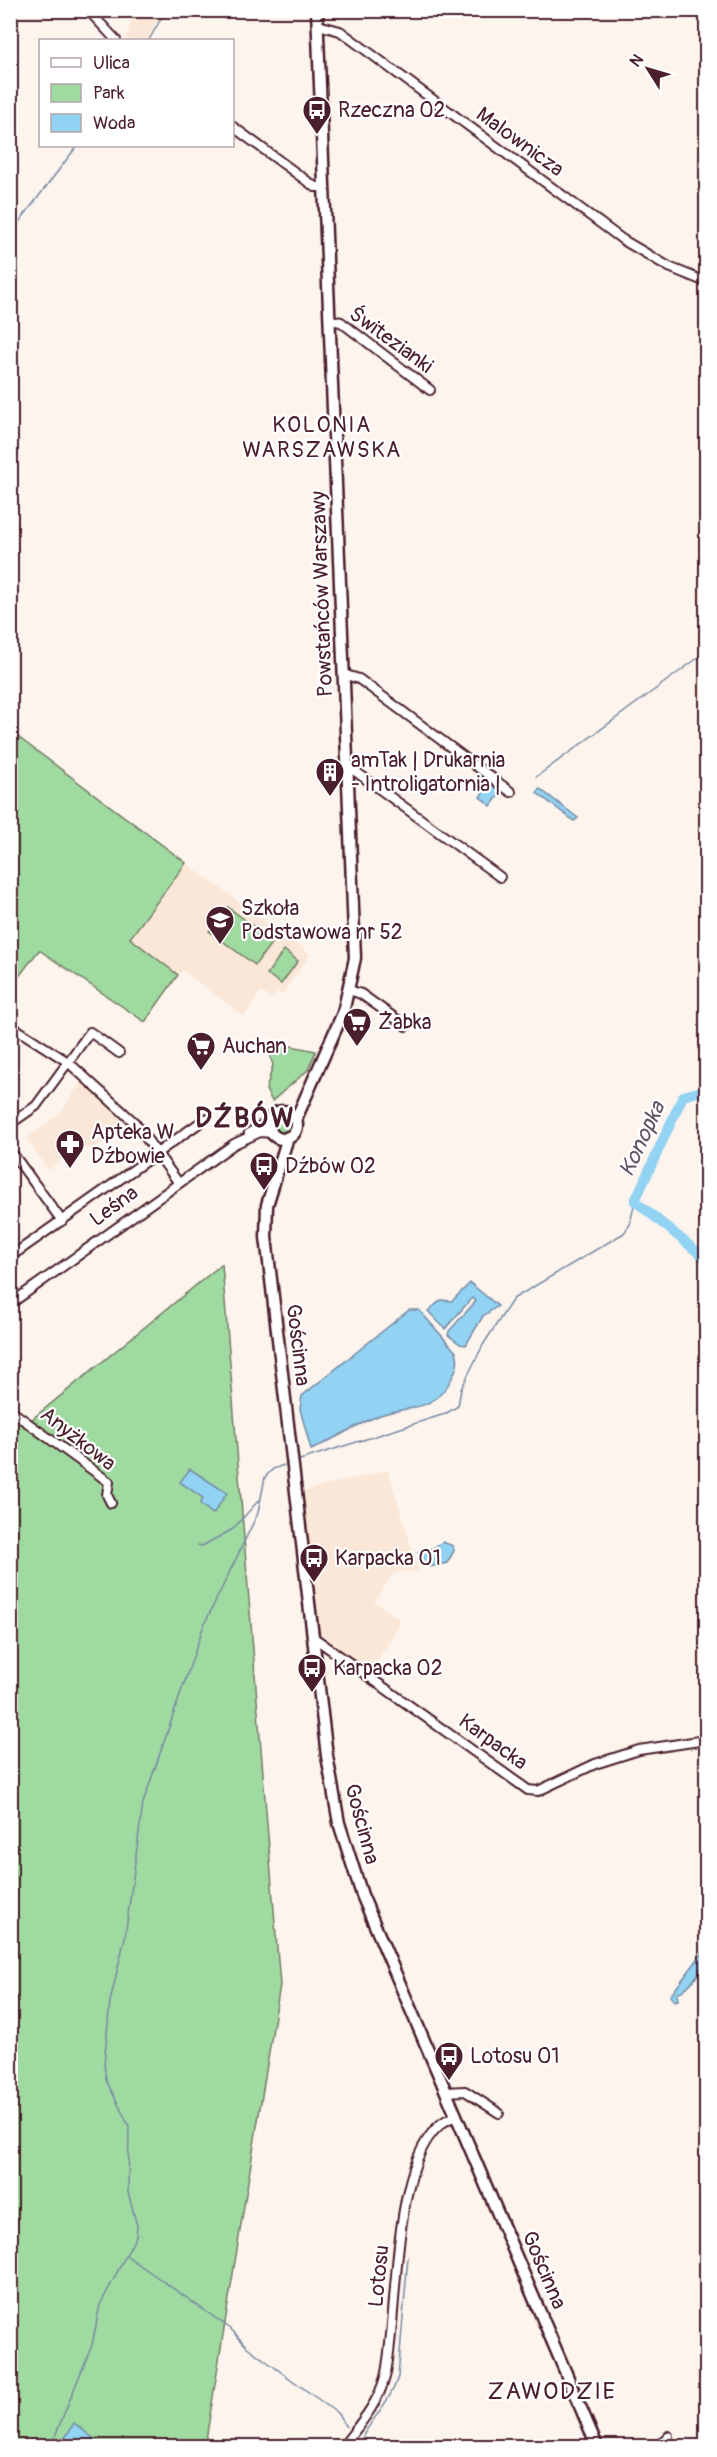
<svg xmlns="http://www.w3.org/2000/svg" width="717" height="2457" font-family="Pangolin,sans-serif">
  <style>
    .built { fill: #fae7d7 }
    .green { fill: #9fdaa0; stroke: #747c66; stroke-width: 1.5 }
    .water { fill: #92d2f3; stroke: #758aa3; stroke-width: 1.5 }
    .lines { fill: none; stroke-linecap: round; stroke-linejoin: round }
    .stream { stroke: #758aa3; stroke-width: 1.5 }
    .river { stroke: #92d2f3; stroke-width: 10 }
    .minor-casing { stroke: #4a1f2b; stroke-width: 12 }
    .major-casing { stroke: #4a1f2b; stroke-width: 15 }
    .minor { stroke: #fff; stroke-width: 8 }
    .major { stroke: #fff; stroke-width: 10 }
    .labels { text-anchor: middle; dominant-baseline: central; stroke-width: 4.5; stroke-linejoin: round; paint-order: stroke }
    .poi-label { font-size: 21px; fill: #4a1f2b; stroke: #fff; text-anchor: start }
    .street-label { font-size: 21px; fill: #4a1f2b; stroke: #fff }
    .neighbourhood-label { font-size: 22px; letter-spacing: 1.5px; fill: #4a1f2b; stroke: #fff }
    .water-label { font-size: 22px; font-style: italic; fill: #605567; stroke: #fff }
    .quarter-label { font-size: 24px; letter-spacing: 1.5px; fill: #4a1f2b; stroke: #fff }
    .district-label { font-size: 27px; font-weight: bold; letter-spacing: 1.5px; fill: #4a1f2b; stroke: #fff }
  </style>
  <rect width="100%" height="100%" fill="#fdf4ed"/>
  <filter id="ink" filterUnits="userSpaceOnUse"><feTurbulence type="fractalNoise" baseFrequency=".0167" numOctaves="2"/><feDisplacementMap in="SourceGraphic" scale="12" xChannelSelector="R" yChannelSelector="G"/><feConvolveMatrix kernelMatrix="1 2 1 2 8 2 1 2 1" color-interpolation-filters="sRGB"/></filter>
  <g filter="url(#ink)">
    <g class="built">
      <path d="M 135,11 L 164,11 L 148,40 L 125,40 Z"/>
      <path d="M 186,863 L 310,954 L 282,995 L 277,992 L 272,999 L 261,992 L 244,1016 L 182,970 L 178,975 L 129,938 Z"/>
      <path d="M 82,1080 L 128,1123 L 92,1151 L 81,1146 L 48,1170 L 27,1139 L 61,1112 Z"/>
      <path d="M 388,1470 L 419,1572 L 403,1571 L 393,1575 L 374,1601 L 401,1621 L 369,1675 L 313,1637 L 296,1493 Z"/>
    </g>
    <g class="green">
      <path d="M 10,731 L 186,863 L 130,938 L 178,975 L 145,1022 L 39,950 L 11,987 Z"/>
      <path d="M 228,907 L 273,941 L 255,965 L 209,931 Z"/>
      <path d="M 284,950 L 298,961 L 281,984 L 267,974 Z"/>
      <path d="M 281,1044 L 316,1051 L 308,1070 L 272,1101 L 266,1090 L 273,1065 L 268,1050 Z"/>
      <circle cx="283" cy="1124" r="10"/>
      <path d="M 222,1264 L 280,1985 L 205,2446 L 11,2446 L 10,1412 L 26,1424 Z"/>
    </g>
    <g class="water">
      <path d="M 489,784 L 502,791 L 491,806 L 480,797 Z"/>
      <path d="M 539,789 L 540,789 L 578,818 L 574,821 L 537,793 Z"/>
      <path d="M 470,1283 L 498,1306 L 483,1316 L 466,1345 L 460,1344 L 448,1335 L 449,1331 L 476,1301 L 472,1298 L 445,1329 L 428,1311 L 441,1300 L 452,1301 Z"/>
      <path d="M 409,1310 L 419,1310 L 456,1352 C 460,1362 456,1369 452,1378 C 432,1417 405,1403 373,1418 C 352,1428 332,1440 311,1450 L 300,1409 L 302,1396 Z"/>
      <path d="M 190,1469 L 227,1493 L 213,1514 L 200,1504 L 203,1498 L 180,1482 Z"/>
      <path d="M 443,1542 L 453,1546 L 454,1551 L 447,1563 L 429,1567 L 422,1565 L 418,1552 L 433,1548 Z"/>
      <path d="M 706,1948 C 707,1968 691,1986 677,1994 L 678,2000 L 674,2001 L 670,1996 Z"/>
      <path d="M 74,2423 L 103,2446 L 66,2446 L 63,2441 Z"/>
    </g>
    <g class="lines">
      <g class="stream">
        <path d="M 149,40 L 166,10"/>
        <path d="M 10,234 L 77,146"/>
        <path d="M 536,777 L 706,652"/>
        <path d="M 300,1460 L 445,1414 L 458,1406 L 461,1389 L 483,1345 L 513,1299 L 624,1233 L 630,1224 L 635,1201"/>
        <path d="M 198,1545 L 202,1546 L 233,1529 L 259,1500"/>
        <path d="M 127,2256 L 231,2329 L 247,2347 L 337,2413 L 347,2427"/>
        <path d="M 51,2446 L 92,2345 L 100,2305 L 136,2236 L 137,2226 L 128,2192 L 129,2126 L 106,2080 L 104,2064 L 110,2002 L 125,1937 L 143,1803 L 204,1625 L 258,1513 L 265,1477 L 273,1469 L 284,1465"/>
        <path d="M 358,2446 C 368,2421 390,2404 398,2377 L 408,2257"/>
      </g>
      <path class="river" d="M 706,1090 L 683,1096 L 635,1201 L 706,1259"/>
      <g class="minor-casing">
        <g id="minor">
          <path d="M 88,10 L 116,40"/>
          <path d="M 318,25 L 340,31 L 623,240 L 669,267 L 706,282"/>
          <path d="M 232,126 L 315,187 L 325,187"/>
          <path d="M 331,320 L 341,322 L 430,390"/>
          <path d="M 346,675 L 359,679 L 511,792"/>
          <path d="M 348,766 L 500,877"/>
          <path d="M 349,990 L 361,994 L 406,1026"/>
          <path d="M 10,1025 L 68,1062 L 135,1123 L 178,1182"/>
          <path d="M 10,1124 L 36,1106 L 90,1032 L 119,1053"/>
          <path d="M 249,1133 L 269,1121"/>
          <path d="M 10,1150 L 62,1221"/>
          <path d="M 10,1257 L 205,1119"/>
          <path d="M 10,1304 L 234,1144 L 260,1132 L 272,1133"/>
          <path d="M 10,1410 L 109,1482 L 107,1495 L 111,1503"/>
          <path d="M 313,1637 L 528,1790 L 538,1791 L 595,1764 L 639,1750 L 706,1740"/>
          <path d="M 446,2092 L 465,2091 L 499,2113"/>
          <path d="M 343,2446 C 359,2425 378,2404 385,2377 C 400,2318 388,2133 457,2116"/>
          <path d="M 659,2446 L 668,2436"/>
        </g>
      </g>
      <g class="major-casing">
        <g id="major">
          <circle cx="283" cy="1125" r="14"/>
          <path d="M 296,1119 L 343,1013 L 355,958 L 317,10"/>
          <path d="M 288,1137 L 267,1205 L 266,1237 L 327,1756 L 339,1823 L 362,1895 L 597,2446"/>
        </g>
      </g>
      <use href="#minor" class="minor"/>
      <use href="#major" class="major"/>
    </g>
  </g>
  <defs>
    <g id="bus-pin" transform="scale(1.5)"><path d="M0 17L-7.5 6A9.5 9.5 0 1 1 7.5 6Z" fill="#4a1f2b" stroke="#fff"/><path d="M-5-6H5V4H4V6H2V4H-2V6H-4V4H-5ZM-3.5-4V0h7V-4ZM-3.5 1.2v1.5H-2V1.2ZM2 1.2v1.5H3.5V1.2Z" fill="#fff"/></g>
    <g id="building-pin" transform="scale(1.5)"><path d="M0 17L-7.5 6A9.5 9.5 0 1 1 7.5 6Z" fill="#4a1f2b" stroke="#fff"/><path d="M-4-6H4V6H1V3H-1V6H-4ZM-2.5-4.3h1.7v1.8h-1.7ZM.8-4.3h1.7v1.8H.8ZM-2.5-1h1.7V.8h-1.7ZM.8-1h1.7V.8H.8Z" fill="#fff"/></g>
    <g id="school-pin" transform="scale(1.5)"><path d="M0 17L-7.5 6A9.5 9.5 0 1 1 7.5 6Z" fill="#4a1f2b" stroke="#fff"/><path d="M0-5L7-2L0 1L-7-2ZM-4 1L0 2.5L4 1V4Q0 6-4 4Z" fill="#fff"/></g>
    <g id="supermarket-pin" transform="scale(1.5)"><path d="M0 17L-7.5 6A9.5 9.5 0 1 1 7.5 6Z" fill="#4a1f2b" stroke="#fff"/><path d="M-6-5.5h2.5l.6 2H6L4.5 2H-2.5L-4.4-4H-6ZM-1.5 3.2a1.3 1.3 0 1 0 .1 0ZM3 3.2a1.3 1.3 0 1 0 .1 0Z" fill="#fff"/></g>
    <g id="pharmacy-pin" transform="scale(1.5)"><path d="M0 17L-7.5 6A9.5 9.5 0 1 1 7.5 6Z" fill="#4a1f2b" stroke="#fff"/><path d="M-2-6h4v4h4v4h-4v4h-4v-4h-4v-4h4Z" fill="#fff"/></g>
  </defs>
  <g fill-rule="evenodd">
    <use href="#bus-pin" x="317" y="110"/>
    <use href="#building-pin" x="330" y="772"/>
    <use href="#school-pin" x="220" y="920"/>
    <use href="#supermarket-pin" x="357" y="1022"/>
    <use href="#supermarket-pin" x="201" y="1046"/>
    <use href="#pharmacy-pin" x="70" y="1144"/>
    <use href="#bus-pin" x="264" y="1166"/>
    <use href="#bus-pin" x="314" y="1558"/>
    <use href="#bus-pin" x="312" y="1668"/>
    <use href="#bus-pin" x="449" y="2056"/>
  </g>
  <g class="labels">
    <g class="poi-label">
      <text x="338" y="110">Rzeczna 02</text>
      <text x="351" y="760">amTak | Drukarnia<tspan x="351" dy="24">- Introligatornia |</tspan></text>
      <text x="241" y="908">Szkoła<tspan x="241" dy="24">Podstawowa nr 52</tspan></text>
      <text x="378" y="1022">Żabka</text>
      <text x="222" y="1046">Auchan</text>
      <text x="91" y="1132">Apteka W<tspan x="91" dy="24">Dźbowie</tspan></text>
      <text x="285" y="1166">Dźbów 02</text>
      <text x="335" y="1558">Karpacka 01</text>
      <text x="333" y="1668">Karpacka 02</text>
      <text x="470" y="2056">Lotosu 01</text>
    </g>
    <g class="street-label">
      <text transform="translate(520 142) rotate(36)">Malownicza</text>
      <text transform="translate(391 340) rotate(36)">Świtezianki</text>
      <text transform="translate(322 594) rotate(-92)">Powstańców Warszawy</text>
      <text transform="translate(114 1206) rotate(-36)">Leśna</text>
      <text transform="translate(298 1345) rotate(83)">Gościnna</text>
      <text transform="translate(78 1439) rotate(38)">Anyżkowa</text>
      <text transform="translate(493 1742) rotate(36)">Karpacka</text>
      <text transform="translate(362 1824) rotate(75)">Gościnna</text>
      <text transform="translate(544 2270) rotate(67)">Gościnna</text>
      <text transform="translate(379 2276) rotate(-84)">Lotosu</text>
    </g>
    <g class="neighbourhood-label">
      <text x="322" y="425">KOLONIA<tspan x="322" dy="25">WARSZAWSKA</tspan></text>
    </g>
    <g class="water-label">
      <text transform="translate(642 1139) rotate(-65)">Konopka</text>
    </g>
    <g class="quarter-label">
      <text x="552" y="2391">ZAWODZIE</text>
    </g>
    <g class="district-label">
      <text x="245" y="1118">DŹBÓW</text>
    </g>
  </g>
  <rect width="717" height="2457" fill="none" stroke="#fff" stroke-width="36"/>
  <rect x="18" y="18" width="681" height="2421" fill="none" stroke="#4a1f2b" stroke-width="2" filter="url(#ink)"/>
  <rect x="39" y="39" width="195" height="108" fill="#ffffff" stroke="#b7a5aa" stroke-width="1.5"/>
  <rect x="51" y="58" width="30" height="9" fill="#ffffff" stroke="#b7a5aa" stroke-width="1.5"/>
  <text x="93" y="69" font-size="18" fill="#4a1f2b">Ulica</text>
  <rect x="51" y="84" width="30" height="18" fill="#9fdaa0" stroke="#b7a5aa" stroke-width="1.5"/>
  <text x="93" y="99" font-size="18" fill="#4a1f2b">Park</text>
  <rect x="51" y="114" width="30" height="18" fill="#92d2f3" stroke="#b7a5aa" stroke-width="1.5"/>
  <text x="93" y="129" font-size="18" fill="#4a1f2b">Woda</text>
  <g transform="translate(648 69) rotate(307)" stroke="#ffffff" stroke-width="4.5" paint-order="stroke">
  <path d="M0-4.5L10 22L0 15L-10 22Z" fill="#4a1f2b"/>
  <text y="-9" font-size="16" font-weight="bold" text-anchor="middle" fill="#4a1f2b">N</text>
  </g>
</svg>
